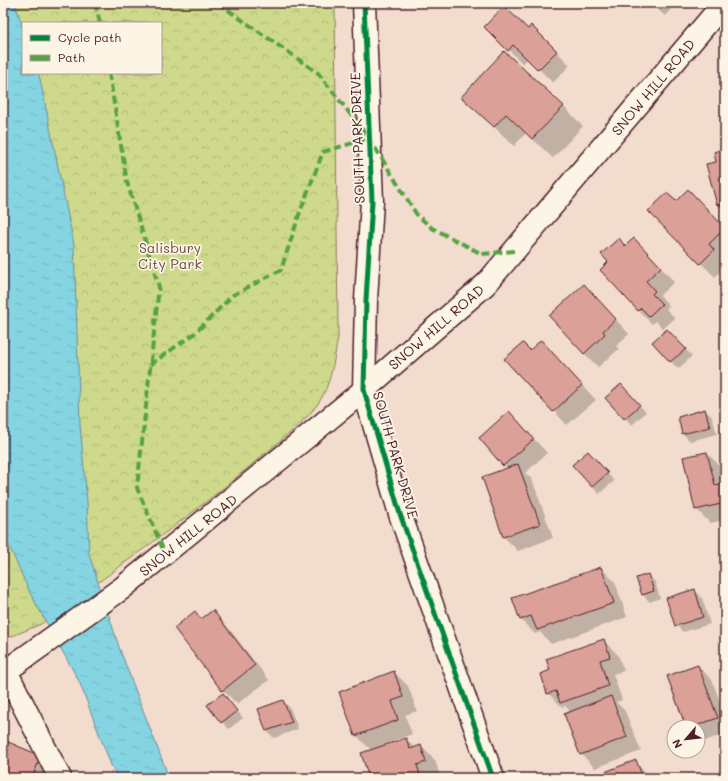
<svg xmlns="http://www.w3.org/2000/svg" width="728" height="781" font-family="Mali,sans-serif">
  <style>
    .park { fill: url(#park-crowns); stroke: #8c7c5c; fill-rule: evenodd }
    .water { fill: url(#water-ripples); stroke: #6d8c99 }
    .shadow { fill: #0003 }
    .building { fill: #dba198; stroke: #4a1f2b }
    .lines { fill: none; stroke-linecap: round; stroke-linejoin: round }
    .minor-casing { stroke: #4a1f2b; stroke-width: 25 }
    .major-casing { stroke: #4a1f2b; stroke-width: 25 }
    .minor { stroke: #fcf5e5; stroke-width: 22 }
    .major { stroke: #fcf5e5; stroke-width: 22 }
    .quiet { stroke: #56a243; stroke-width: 4; stroke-dasharray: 8 4; stroke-linecap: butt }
    .cycleway-casing { stroke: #fcf5e5; stroke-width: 8 }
    .cycleway { stroke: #00873e; stroke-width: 5 }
    .labels { text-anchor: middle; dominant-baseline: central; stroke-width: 3.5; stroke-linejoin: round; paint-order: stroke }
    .street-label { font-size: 14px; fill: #4a1f2b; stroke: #fcf5e5 }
    .park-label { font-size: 14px; fill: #6b4e43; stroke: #fcf5e5 }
  </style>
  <defs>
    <pattern id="park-crowns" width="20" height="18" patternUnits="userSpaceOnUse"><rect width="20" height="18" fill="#ced98c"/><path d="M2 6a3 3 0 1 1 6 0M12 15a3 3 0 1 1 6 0" fill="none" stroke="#b2ba79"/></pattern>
    <pattern id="water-ripples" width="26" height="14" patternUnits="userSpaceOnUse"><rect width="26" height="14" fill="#85d4e2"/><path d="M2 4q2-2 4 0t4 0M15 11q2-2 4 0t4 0" fill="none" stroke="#74b6c2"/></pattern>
  </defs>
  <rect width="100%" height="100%" fill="#f2dcce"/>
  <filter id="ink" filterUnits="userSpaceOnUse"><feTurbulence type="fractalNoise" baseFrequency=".025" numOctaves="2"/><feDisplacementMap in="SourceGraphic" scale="8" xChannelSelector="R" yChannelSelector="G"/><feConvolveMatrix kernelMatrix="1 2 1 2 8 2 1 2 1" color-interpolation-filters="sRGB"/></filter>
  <g filter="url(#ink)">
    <path class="park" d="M 3,3 L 335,3 L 338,337 C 334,360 331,386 317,405 C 304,423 274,446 256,461 C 195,513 129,559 64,608 L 41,624 L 3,640 ZM 23,23 L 161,23 L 161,73 L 23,73 Z"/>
    <path class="water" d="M 3,3 L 15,3 L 23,28 L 23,73 L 38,73 L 40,79 L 74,245 L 80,424 L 87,501 L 89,554 L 120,650 L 169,778 L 118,778 L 111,765 L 79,681 L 30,593 L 3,532 Z"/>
    <g class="shadow">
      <path d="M 651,3 L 676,3 L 665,16 Z"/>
      <path d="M 486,27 L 528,30 L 532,27 L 570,65 L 553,83 L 528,58 L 523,64 Z"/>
      <path d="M 463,97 L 563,106 L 583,126 L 553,158 L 526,133 L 514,146 Z"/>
      <path d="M 725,149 L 725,212 L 718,205 L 717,163 Z"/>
      <path d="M 676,202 L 702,205 L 725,229 L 725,256 L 722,259 L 725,262 L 725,267 L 715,277 L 701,263 Z"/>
      <path d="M 618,239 L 626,247 L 648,253 L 674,282 L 660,295 L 669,306 L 666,309 L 675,318 L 663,329 L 656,321 L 652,324 L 638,310 L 610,262 Z"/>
      <path d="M 598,300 L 629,334 L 616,346 L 619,349 L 598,367 L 584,353 Z"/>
      <path d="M 725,314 L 725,323 L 721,318 Z"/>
      <path d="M 674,337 L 692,356 L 678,369 L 653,342 Z"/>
      <path d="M 541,341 L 596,400 L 567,425 L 554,411 L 530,351 Z"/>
      <path d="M 627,393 L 646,412 L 632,425 L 625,418 Z"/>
      <path d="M 705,410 L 712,417 L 717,434 L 690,441 L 683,434 L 679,417 Z"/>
      <path d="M 509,412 L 547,453 L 525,473 L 532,479 L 553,538 L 518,551 L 504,537 L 483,478 L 508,469 L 504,465 Z"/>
      <path d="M 707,453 L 721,467 L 725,484 L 725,520 L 710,523 L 696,509 Z"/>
      <path d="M 595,459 L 614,481 L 599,494 L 573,465 Z"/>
      <path d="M 601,568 L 615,582 L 627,617 L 551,644 L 540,632 L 535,634 L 521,620 L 513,598 Z"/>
      <path d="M 648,575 L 655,582 L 660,598 L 650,602 L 643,595 L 637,578 Z"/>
      <path d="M 695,591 L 702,598 L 710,624 L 683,632 L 676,625 Z"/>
      <path d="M 212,611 L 226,625 L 269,680 L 237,704 L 223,690 L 195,613 L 202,619 Z"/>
      <path d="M 604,641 L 618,655 L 624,671 L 613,674 L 622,700 L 616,702 L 625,711 L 641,751 L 595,768 L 581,754 L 571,712 L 565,706 L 562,707 L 548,693 Z"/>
      <path d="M 698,666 L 712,680 L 725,716 L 725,734 L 702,742 L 698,738 L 698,727 L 687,727 Z"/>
      <path d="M 394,672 L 408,686 L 417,711 L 405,715 L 412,734 L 383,745 L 383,746 L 406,739 L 415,748 L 421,746 L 435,760 L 440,776 L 434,778 L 370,778 L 371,750 L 356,735 Z"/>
      <path d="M 223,694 L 243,718 L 229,729 L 222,722 Z"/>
      <path d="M 283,701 L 290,708 L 298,729 L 274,738 L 267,731 Z"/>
      <path d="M 3,752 L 40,757 L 60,778 L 3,778 Z"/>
      <path d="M 636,762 L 651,778 L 592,778 Z"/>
    </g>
    <g class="building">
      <path d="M 504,6 L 528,29 L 531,25 L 557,51 L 538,70 L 513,45 L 508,51 L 484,27 Z"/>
      <path d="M 504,51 L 564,106 L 532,139 L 506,114 L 494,127 L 461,97 Z"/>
      <path d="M 725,148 L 725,203 L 717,205 L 706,164 L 716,162 L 714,152 Z"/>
      <path d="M 688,189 L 725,228 L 709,244 L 714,250 L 700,264 L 648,211 L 667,193 L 676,201 Z"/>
      <path d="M 619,238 L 625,246 L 634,238 L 661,267 L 646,281 L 655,291 L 652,294 L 662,304 L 649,316 L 641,308 L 638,311 L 600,270 L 608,262 L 601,254 Z"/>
      <path d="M 584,284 L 616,319 L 603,331 L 605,334 L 584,354 L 549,316 Z"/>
      <path d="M 667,329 L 686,349 L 670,362 L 652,342 Z"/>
      <path d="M 541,340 L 582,385 L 553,412 L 504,359 L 523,343 L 530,350 Z"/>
      <path d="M 621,384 L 640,405 L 624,419 L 605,398 Z"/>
      <path d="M 705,409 L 710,427 L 682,434 L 678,417 Z"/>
      <path d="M 509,411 L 534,439 L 503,466 L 479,438 Z"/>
      <path d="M 588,451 L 608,473 L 592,487 L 572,465 Z"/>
      <path d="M 707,452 L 715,485 L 725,483 L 725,503 L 695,510 L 683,457 Z"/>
      <path d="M 518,464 L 540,524 L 503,537 L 482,477 Z"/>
      <path d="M 601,567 L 614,603 L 537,630 L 531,616 L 520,620 L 512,598 Z"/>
      <path d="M 648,574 L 654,591 L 642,595 L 636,578 Z"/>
      <path d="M 695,589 L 703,617 L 675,626 L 666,598 Z"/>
      <path d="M 213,610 L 255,665 L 222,691 L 174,628 L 195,611 L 201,619 Z"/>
      <path d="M 604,639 L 610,657 L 600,660 L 608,686 L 560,703 L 556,691 L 547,694 L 541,674 L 550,670 L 546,659 Z"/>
      <path d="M 698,665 L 718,718 L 692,727 L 686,727 L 667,676 Z"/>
      <path d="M 394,671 L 403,697 L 392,701 L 398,720 L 355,736 L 339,692 Z"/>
      <path d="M 223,693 L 237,711 L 221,723 L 207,705 Z"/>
      <path d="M 611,696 L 627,737 L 580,755 L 564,714 Z"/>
      <path d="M 283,700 L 292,722 L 266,731 L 258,709 Z"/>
      <path d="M 406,738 L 410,749 L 421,745 L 426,762 L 417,765 L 421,778 L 369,778 L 361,753 Z"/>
      <path d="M 6,741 L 41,756 L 32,778 L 3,778 L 3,749 Z"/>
      <path d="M 636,760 L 643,778 L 589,778 Z"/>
      <path d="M 725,773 L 725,778 L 709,778 Z"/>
    </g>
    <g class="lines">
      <g class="minor-casing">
        <g id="minor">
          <path d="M 364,3 L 372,201 L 366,300 L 364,390 L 400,514 L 493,778"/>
          <path d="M 6,671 L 60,778"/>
        </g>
      </g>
      <g class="major-casing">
        <path id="major" d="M 3,673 L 121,589 L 364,390 L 486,284 L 724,3"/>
      </g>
      <use href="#minor" class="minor"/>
      <use href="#major" class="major"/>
      <g class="quiet">
        <path d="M 95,3 L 100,23"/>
        <path d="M 218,3 L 318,73 L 369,138 L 417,215 L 432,228 L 482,254 L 514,251"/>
        <path d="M 109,73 L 127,182 L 159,287 L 137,488 L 165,554"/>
        <path d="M 150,365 L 195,333 L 233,295 L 281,270 L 300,212 L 323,152 L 369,138"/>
      </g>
      <g class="cycleway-casing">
        <path id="cycleway" d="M 364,3 L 372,201 L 366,300 L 364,390 L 400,514 L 493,778"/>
      </g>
      <use href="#cycleway" class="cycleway"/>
    </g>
  </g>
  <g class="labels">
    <g class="street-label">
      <text transform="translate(653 87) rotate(-50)">SNOW HILL ROAD</text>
      <text transform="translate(357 138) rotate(-92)">SOUTH PARK DRIVE</text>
      <text transform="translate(436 327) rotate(-41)">SNOW HILL ROAD</text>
      <text transform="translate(396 455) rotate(74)">SOUTH PARK DRIVE</text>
      <text transform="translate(188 535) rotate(-39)">SNOW HILL ROAD</text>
    </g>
    <g class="park-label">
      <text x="170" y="247">Salisbury<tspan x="170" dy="16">City Park</tspan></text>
    </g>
  </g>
  <rect width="728" height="781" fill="none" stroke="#fcf5e5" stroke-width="16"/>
  <rect x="8" y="8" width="712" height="765" fill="none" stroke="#4a1f2b" stroke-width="1.5" filter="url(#ink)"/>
  <rect x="22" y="22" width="140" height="52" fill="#fcf5e5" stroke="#b59f9b"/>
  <rect x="30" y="35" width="20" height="6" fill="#00873e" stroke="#b59f9b"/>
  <text x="58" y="42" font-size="12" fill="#4a1f2b">Cycle path</text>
  <rect x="30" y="55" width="20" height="6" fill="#56a243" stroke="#b59f9b"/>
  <text x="58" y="62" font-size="12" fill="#4a1f2b">Path</text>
  <g transform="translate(686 739) rotate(242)"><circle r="19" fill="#fcf5e5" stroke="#b59f9b"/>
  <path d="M0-3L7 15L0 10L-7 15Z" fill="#4a1f2b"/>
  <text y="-6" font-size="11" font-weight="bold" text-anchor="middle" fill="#4a1f2b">N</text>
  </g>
</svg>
